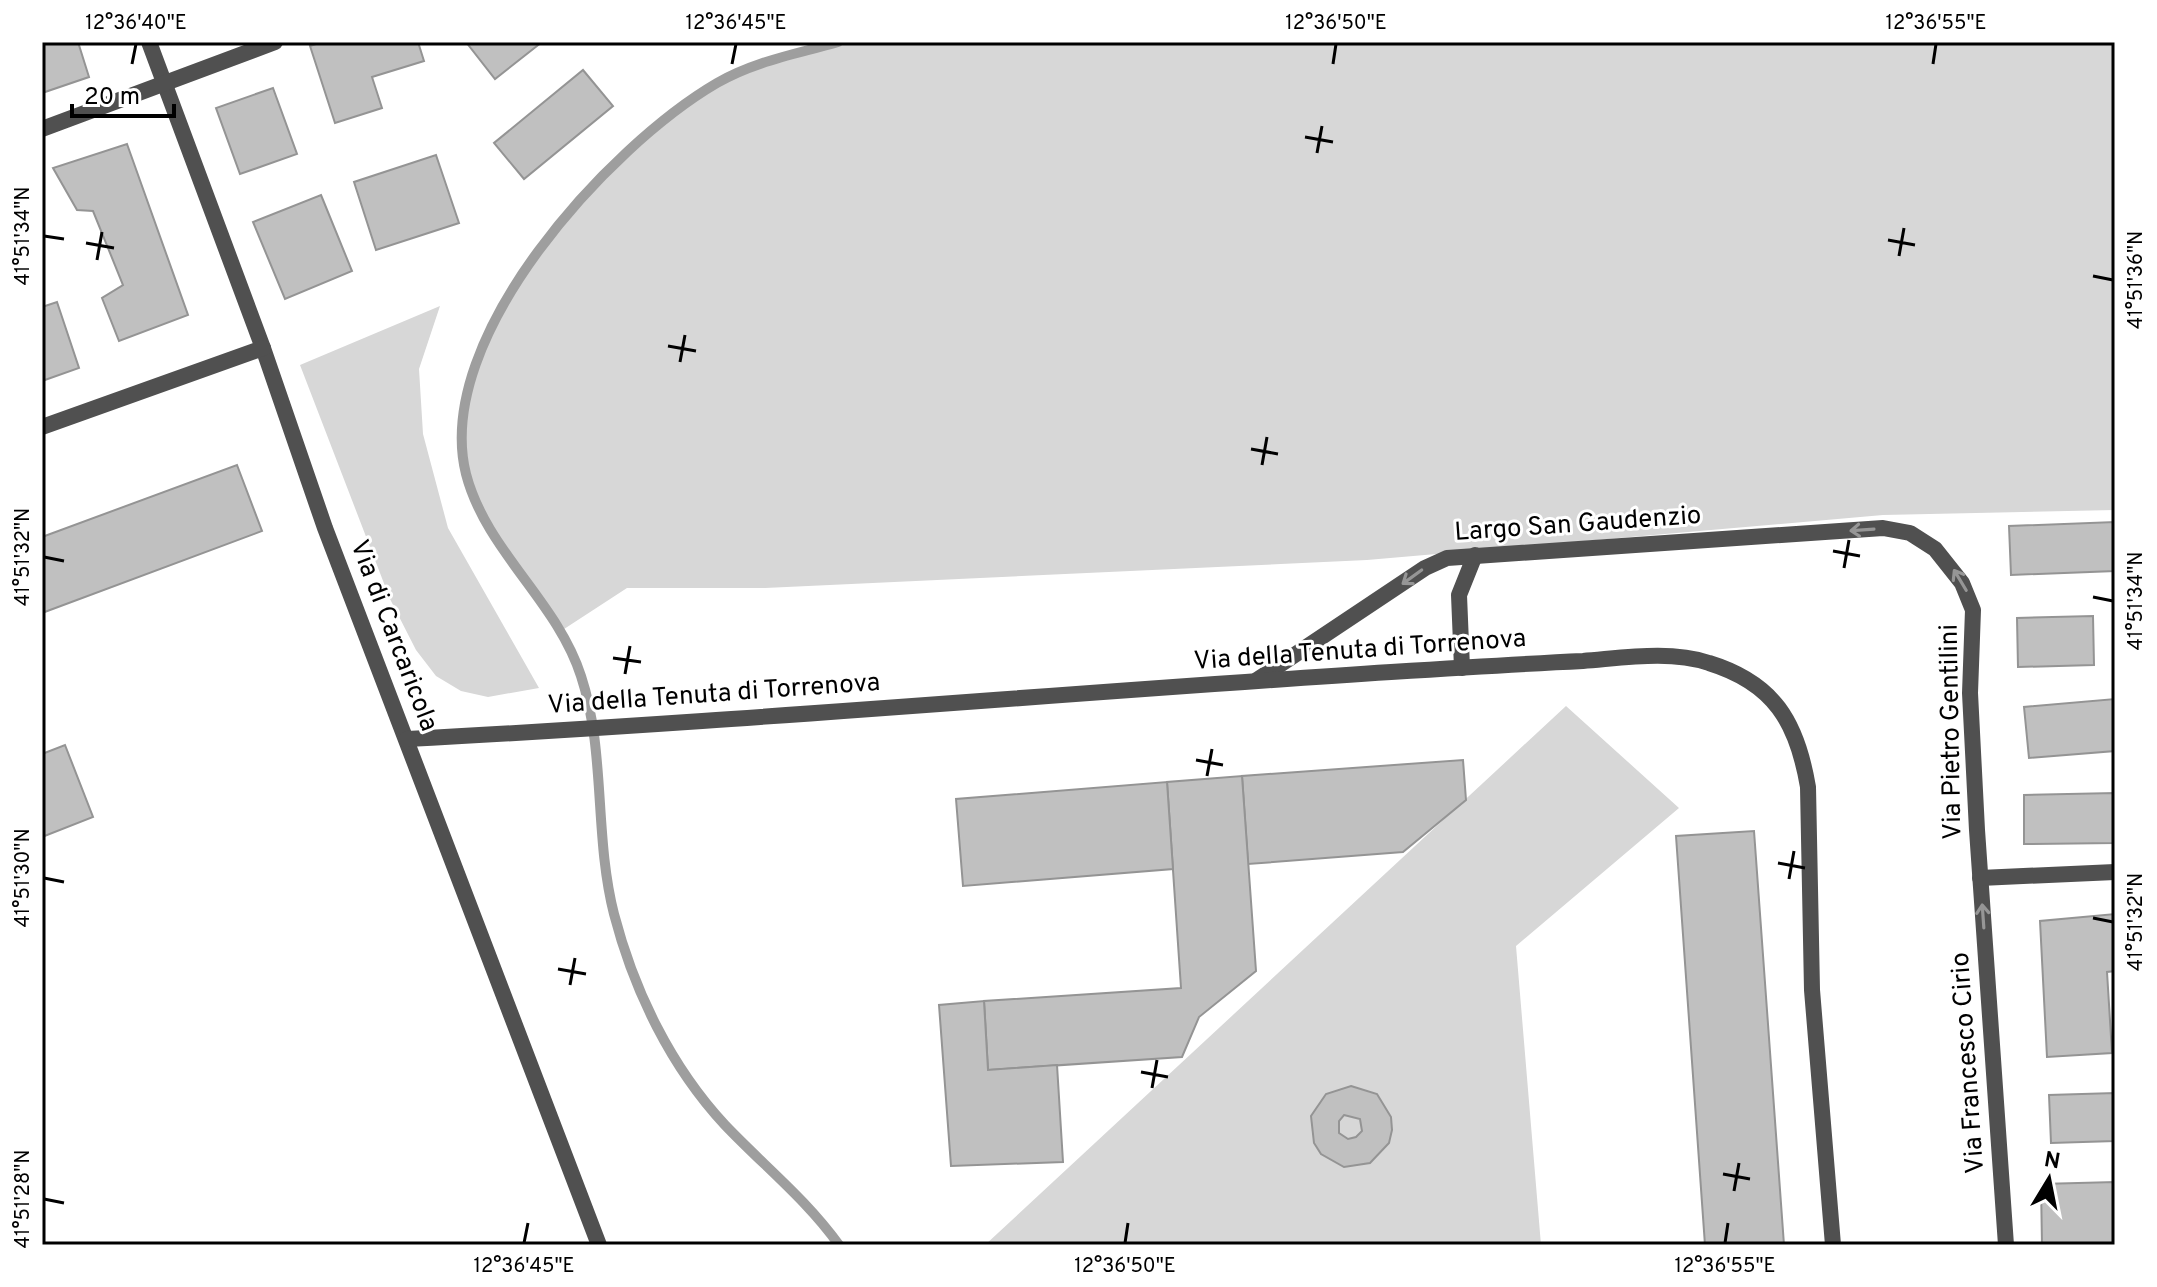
<svg xmlns="http://www.w3.org/2000/svg" width="2157" height="1287" font-family="Overpass,sans-serif">
  <style>
    .green { fill: #d7d7d7 }
    .lines { fill: none; stroke-linecap: round; stroke-linejoin: round }
    .stream { stroke: #9e9e9e; stroke-width: 10 }
    .building { fill: #c0c0c0; stroke: #949494; stroke-width: 2; fill-rule: evenodd }
    .street { stroke: #505050; stroke-width: 16 }
    .oneway { stroke: #969696 }
    .ticks { fill: none; stroke: #000; stroke-width: 3 }
    .labels { text-anchor: middle; dominant-baseline: central; stroke-width: 6; stroke-linejoin: round; paint-order: stroke }
    .street-label { font-size: 26px; fill: #000; stroke: #fff }
    .neatline { fill: none; stroke: #000; stroke-width: 3 }
    .ticks-label { font-size: 20px; text-anchor: middle; fill: #000 }
  </style>
  <rect width="100%" height="100%" fill="#fff"/>
  <g class="green">
    <path d="M 838,42 L 2115,42 L 2115,510 L 1883,515 L 1367,560 L 765,588 L 627,588 L 561,631 C 520,562 474,525 462,440 C 445,324 626,136 718,82 C 755,61 797,53 838,42 Z"/>
    <path d="M 440,306 L 419,369 L 423,434 L 448,528 L 539,688 L 488,697 L 461,691 L 436,676 L 416,650 L 390,599 L 300,365 Z"/>
    <path d="M 1566,706 L 1679,808 L 1516,946 L 1541,1245 L 985,1245 Z"/>
  </g>
  <g class="lines">
    <path class="stream" d="M 838,42 C 797,54 755,61 717,83 C 609,146 432,338 466,474 C 486,551 557,601 581,676 C 606,752 594,836 614,914 C 634,991 671,1067 725,1125 C 764,1166 806,1199 839,1245"/>
  </g>
  <g class="building">
    <path d="M 42,42 L 78,42 L 89,77 L 42,93 Z"/>
    <path d="M 322,42 L 418,42 L 424,61 L 372,77 L 382,108 L 335,123 L 310,46 Z"/>
    <path d="M 466,42 L 542,42 L 495,79 Z"/>
    <path d="M 583,70 L 613,106 L 524,179 L 494,143 Z"/>
    <path d="M 273,88 L 297,154 L 240,174 L 216,108 Z"/>
    <path d="M 127,144 L 188,315 L 119,341 L 102,298 L 123,285 L 93,211 L 77,210 L 53,168 Z"/>
    <path d="M 436,155 L 459,223 L 376,250 L 354,182 Z"/>
    <path d="M 321,195 L 352,271 L 285,299 L 253,222 Z"/>
    <path d="M 57,302 L 79,368 L 42,381 L 42,307 Z"/>
    <path d="M 237,465 L 262,531 L 42,613 L 42,537 Z"/>
    <path d="M 2115,522 L 2115,571 L 2011,575 L 2009,526 Z"/>
    <path d="M 2093,616 L 2094,665 L 2018,667 L 2017,618 Z"/>
    <path d="M 2115,699 L 2115,751 L 2029,758 L 2024,707 Z"/>
    <path d="M 65,745 L 93,817 L 42,837 L 42,754 Z"/>
    <path d="M 1463,760 L 1466,800 L 1403,852 L 1248,864 L 1242,776 Z"/>
    <path d="M 1242,776 L 1256,971 L 1199,1017 L 1182,1057 L 988,1070 L 984,1001 L 1181,988 L 1167,782 Z"/>
    <path d="M 1167,782 L 1173,869 L 963,886 L 956,799 Z"/>
    <path d="M 2115,793 L 2115,843 L 2024,844 L 2024,795 Z"/>
    <path d="M 1754,831 L 1784,1245 L 1705,1245 L 1676,836 Z"/>
    <path d="M 2115,914 L 2115,971 L 2107,972 L 2112,1053 L 2047,1057 L 2040,921 Z"/>
    <path d="M 984,1001 L 988,1070 L 1057,1065 L 1063,1162 L 951,1166 L 939,1005 Z"/>
    <path d="M 1351,1086 L 1377,1094 L 1391,1117 L 1392,1130 L 1389,1143 L 1370,1163 L 1344,1167 L 1321,1154 L 1314,1143 L 1311,1116 L 1326,1094 ZM 1344,1115 L 1360,1119 L 1362,1131 L 1356,1137 L 1348,1139 L 1339,1133 L 1339,1121 Z"/>
    <path d="M 2115,1093 L 2115,1141 L 2051,1143 L 2049,1095 Z"/>
    <path d="M 2115,1182 L 2115,1245 L 2042,1245 L 2041,1184 Z"/>
  </g>
  <g class="lines">
    <g class="street">
      <path d="M 149,42 L 263,348 L 325,528 L 599,1245"/>
      <path d="M 42,129 L 275,42"/>
      <path d="M 42,427 L 263,348"/>
      <path d="M 1462,668 L 1459,595 L 1475,555"/>
      <path d="M 1257,680 L 1425,568 L 1447,558 L 1883,528 L 1910,533 L 1935,549 L 1962,583 L 1973,610 L 1970,693 L 1977,830 L 2006,1245"/>
      <path d="M 407,739 C 735,722 1063,693 1391,672 C 1455,668 1519,664 1583,661 C 1623,658 1670,650 1709,663 C 1774,683 1797,722 1808,787 L 1812,990 L 1833,1245"/>
      <path d="M 1980,878 L 2115,872"/>
    </g>
  </g>
  <defs><path id="oneway-shaft" d="M-6 0H5M1.5-3L5.5 0L1.5 3" fill="none" stroke-width="1.6" stroke-linecap="round" stroke-linejoin="round" transform="scale(2)"/></defs>
  <g class="oneway">
    <use href="#oneway-shaft" transform="translate(1862 530) rotate(176)"/>
    <use href="#oneway-shaft" transform="translate(1412 577) rotate(144)"/>
    <use href="#oneway-shaft" transform="translate(1960 580) rotate(-121)"/>
    <use href="#oneway-shaft" transform="translate(1983 916) rotate(-94)"/>
  </g>
  <path class="ticks" d="M 132,64 L 136,44M 732,64 L 736,44M 1333,64 L 1336,44M 1933,64 L 1936,44M 1305,137 L 1333,142M 1317,153 L 1322,126M 44,236 L 64,239M 1888,240 L 1915,245M 86,243 L 114,248M 1899,256 L 1904,228M 97,260 L 102,232M 2093,276 L 2113,280M 668,346 L 696,351M 680,362 L 685,335M 1251,449 L 1278,454M 1262,465 L 1267,437M 1833,551 L 1860,556M 44,557 L 64,561M 1844,568 L 1849,540M 2093,597 L 2113,601M 613,658 L 641,662M 625,674 L 630,646M 1196,760 L 1223,765M 1207,776 L 1212,749M 1778,863 L 1805,868M 44,878 L 64,882M 1789,879 L 1794,851M 2093,918 L 2113,922M 558,969 L 586,974M 570,985 L 575,958M 1141,1072 L 1168,1077M 1152,1088 L 1157,1060M 1723,1174 L 1750,1179M 1734,1191 L 1739,1163M 44,1199 L 64,1203M 524,1243 L 528,1223M 1125,1243 L 1128,1223M 1725,1243 L 1728,1223"/>
  <g class="labels">
    <g class="street-label">
      <text transform="translate(1578 525) rotate(-4)">Largo San Gaudenzio</text>
      <text transform="translate(393 636) rotate(69)">Via di Carcaricola</text>
      <text transform="translate(1360 651) rotate(-4)">Via della Tenuta di Torrenova</text>
      <text transform="translate(714 695) rotate(-4)">Via della Tenuta di Torrenova</text>
      <text transform="translate(1952 732) rotate(-91)">Via Pietro Gentilini</text>
      <text transform="translate(1969 1063) rotate(-94)">Via Francesco Cirio</text>
    </g>
  </g>
  <rect width="2157" height="1287" fill="none" stroke="#ffffff" stroke-width="88"/>
  <g transform="translate(2049 1179) rotate(10)" stroke="#ffffff" stroke-width="6" paint-order="stroke">
  <path d="M0-6L14 30L0 20L-14 30Z" fill="#000000"/>
  <text y="-12" font-size="22" font-weight="bold" text-anchor="middle" fill="#000000">N</text>
  </g>
  <path d="M72 104v12h102v-12" fill="none" stroke="#000000" stroke-width="4"/>
  <text x="84" y="104" font-size="24" fill="#000000" stroke="#ffffff" stroke-width="6" paint-order="stroke">20 m</text>
  <rect x="44" y="44" width="2069" height="1199" class="neatline"/>
  <g class="ticks-label">
    <text x="136" y="29">12°36'40"E</text>
    <text x="736" y="29">12°36'45"E</text>
    <text x="1336" y="29">12°36'50"E</text>
    <text x="1936" y="29">12°36'55"E</text>
    <text transform="translate(22 236) rotate(-90)" y="7">41°51'34"N</text>
    <text transform="translate(2135 280) rotate(-90)" y="7">41°51'36"N</text>
    <text transform="translate(22 557) rotate(-90)" y="7">41°51'32"N</text>
    <text transform="translate(2135 601) rotate(-90)" y="7">41°51'34"N</text>
    <text transform="translate(22 878) rotate(-90)" y="7">41°51'30"N</text>
    <text transform="translate(2135 922) rotate(-90)" y="7">41°51'32"N</text>
    <text transform="translate(22 1199) rotate(-90)" y="7">41°51'28"N</text>
    <text x="524" y="1272">12°36'45"E</text>
    <text x="1125" y="1272">12°36'50"E</text>
    <text x="1725" y="1272">12°36'55"E</text>
  </g>
</svg>
